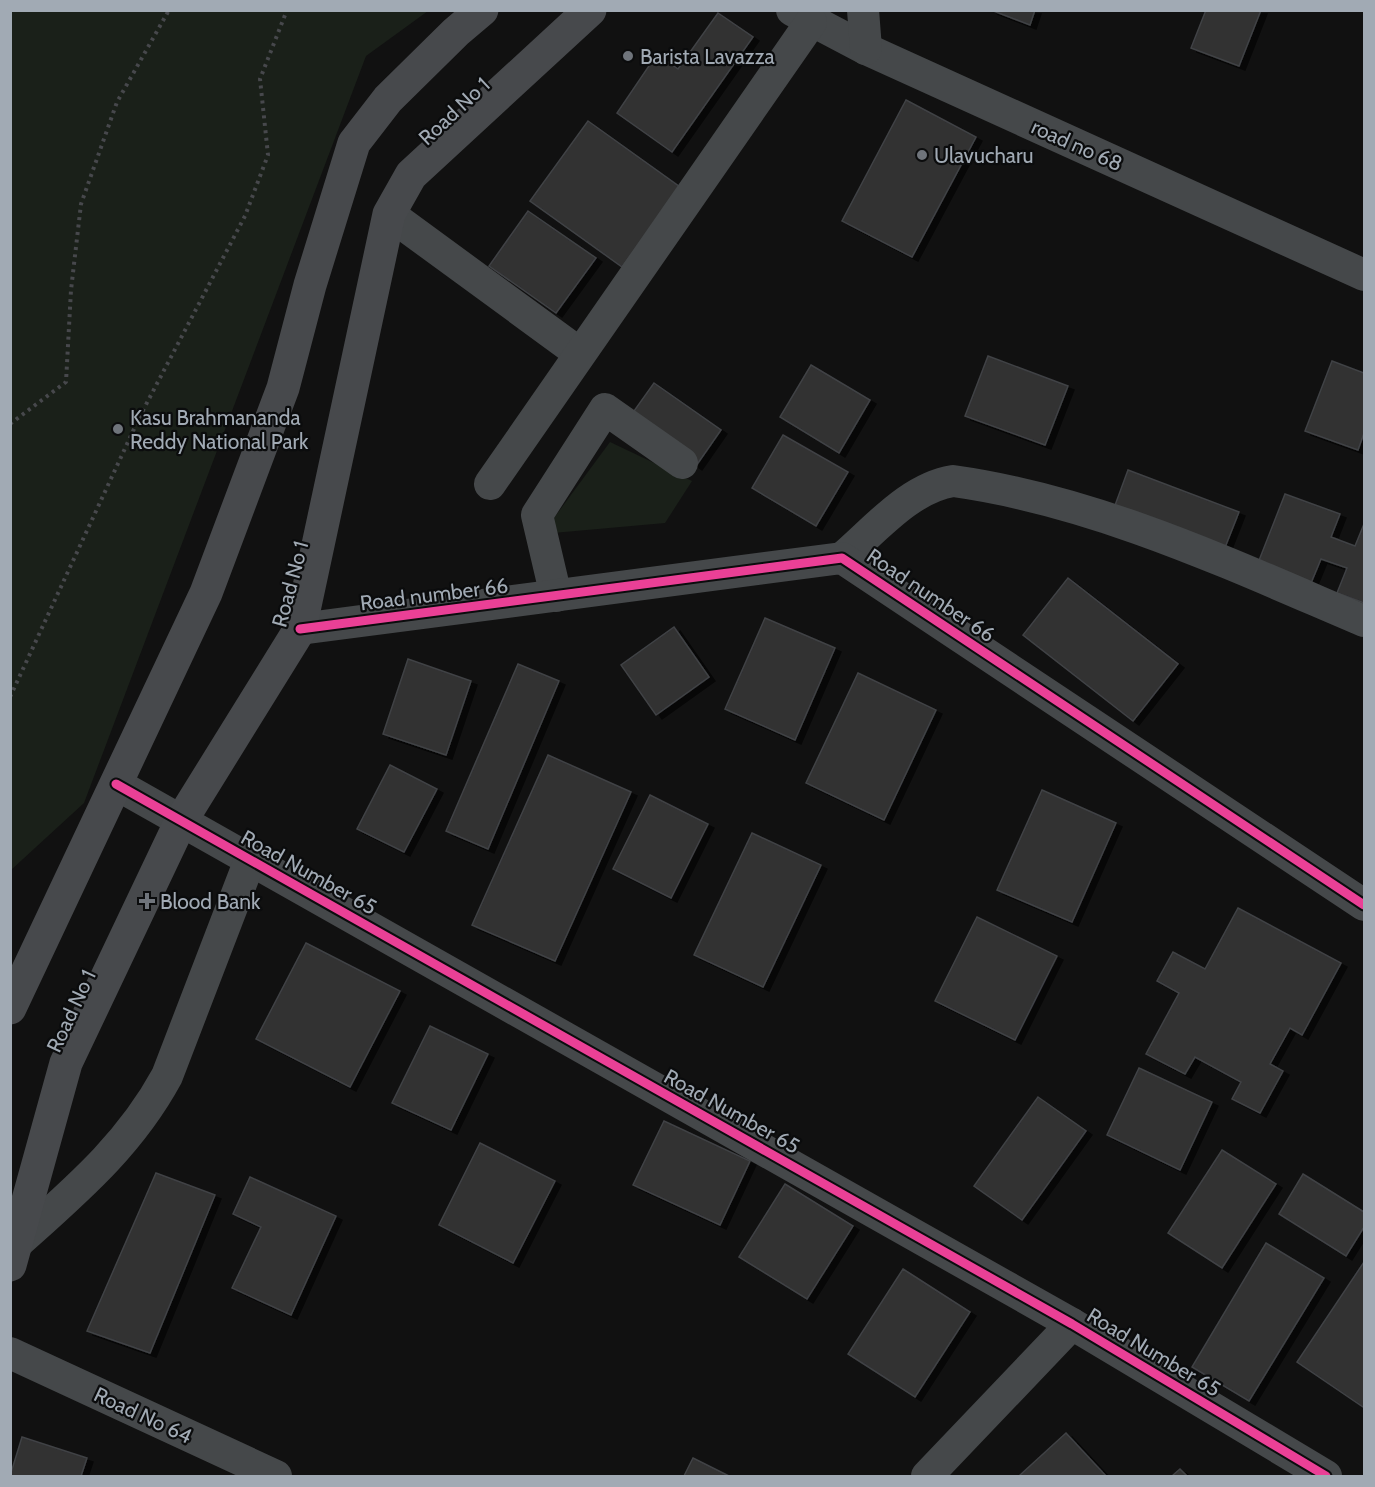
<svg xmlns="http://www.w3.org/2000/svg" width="1375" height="1487" font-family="Cabin,sans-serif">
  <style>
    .green { fill: #1a2019 }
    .building { fill: #303032; stroke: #404245; stroke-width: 1.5; filter: url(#shadow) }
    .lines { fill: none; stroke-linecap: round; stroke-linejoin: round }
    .path { stroke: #47484c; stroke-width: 4; stroke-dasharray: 3 4.5; stroke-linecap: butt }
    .minor { stroke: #45484a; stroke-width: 32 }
    .major { stroke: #47494c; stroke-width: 33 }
    .cycleway-casing { stroke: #0b0c0d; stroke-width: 13 }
    .cycleway { stroke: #ea4096; stroke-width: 9 }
    .poi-dot { fill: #6f747b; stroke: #0b0c0d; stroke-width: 2 }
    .labels { text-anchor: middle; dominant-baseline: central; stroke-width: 4.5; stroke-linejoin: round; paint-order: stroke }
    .poi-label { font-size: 21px; fill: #a1aab4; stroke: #0b0c0d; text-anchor: start }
    .street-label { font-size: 21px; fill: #a1aab4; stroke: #0b0c0d }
  </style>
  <defs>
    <filter id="shadow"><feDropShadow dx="6" dy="4" stdDeviation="0" flood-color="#0009"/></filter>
  </defs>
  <rect width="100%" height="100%" fill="#111"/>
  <g class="green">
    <path d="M 11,10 L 428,11 L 366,56 L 84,803 L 11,870 Z"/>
    <path d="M 610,442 L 692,481 L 665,523 L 553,533 L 551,522 Z"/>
  </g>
  <g class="building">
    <path d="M 991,10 L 1035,10 L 1030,25 Z"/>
    <path d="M 1206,10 L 1261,10 L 1239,66 L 1191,48 Z"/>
    <path d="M 718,13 L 753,37 L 672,152 L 617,113 L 657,54 L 678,69 Z"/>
    <path d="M 906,100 L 976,137 L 912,257 L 842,221 Z"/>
    <path d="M 588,121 L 680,187 L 622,267 L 530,201 Z"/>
    <path d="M 528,211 L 596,258 L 556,313 L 489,266 Z"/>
    <path d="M 988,356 L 1068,386 L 1045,445 L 965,416 Z"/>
    <path d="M 1332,361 L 1364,373 L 1364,433 L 1358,450 L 1305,431 Z"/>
    <path d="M 811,365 L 870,400 L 839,453 L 780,417 Z"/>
    <path d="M 654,383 L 721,430 L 696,466 L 629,418 Z"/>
    <path d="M 783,435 L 848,472 L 816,526 L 752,488 Z"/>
    <path d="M 1128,470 L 1239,512 L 1224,550 L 1114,508 Z"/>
    <path d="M 1285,494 L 1340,514 L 1331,537 L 1355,546 L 1364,524 L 1364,603 L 1337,593 L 1347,568 L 1321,559 L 1311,583 L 1258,563 Z"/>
    <path d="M 1068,578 L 1178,664 L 1133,721 L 1023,635 Z"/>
    <path d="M 765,618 L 835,648 L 795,740 L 725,709 Z"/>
    <path d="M 674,627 L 709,677 L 656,715 L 621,665 Z"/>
    <path d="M 408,659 L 471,681 L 446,755 L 383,734 Z"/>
    <path d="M 518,664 L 559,681 L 488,849 L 446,831 Z"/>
    <path d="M 858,673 L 936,710 L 884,820 L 806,783 Z"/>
    <path d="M 548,755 L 631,792 L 555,961 L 472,925 Z"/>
    <path d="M 390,765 L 437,789 L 404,852 L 357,829 Z"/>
    <path d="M 1042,790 L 1116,823 L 1072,922 L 997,890 Z"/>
    <path d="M 650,795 L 708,824 L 671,898 L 613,869 Z"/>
    <path d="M 752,833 L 821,865 L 763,987 L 694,955 Z"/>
    <path d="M 1238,908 L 1341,963 L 1302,1035 L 1290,1028 L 1270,1064 L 1283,1071 L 1260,1113 L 1232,1099 L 1241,1082 L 1195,1057 L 1185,1074 L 1146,1054 L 1179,993 L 1157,981 L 1173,952 L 1205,969 Z"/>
    <path d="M 977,917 L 1057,956 L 1015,1040 L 935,1001 Z"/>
    <path d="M 306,943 L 400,991 L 350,1087 L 256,1039 Z"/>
    <path d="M 430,1026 L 488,1054 L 451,1130 L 392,1103 Z"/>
    <path d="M 1139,1068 L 1212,1102 L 1180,1170 L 1107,1135 Z"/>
    <path d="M 1038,1097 L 1086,1131 L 1022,1220 L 974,1186 Z"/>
    <path d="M 664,1121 L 750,1161 L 720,1225 L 633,1185 Z"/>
    <path d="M 480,1143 L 555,1181 L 513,1263 L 439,1225 Z"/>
    <path d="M 1222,1150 L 1276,1184 L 1222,1268 L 1168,1233 Z"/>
    <path d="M 156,1173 L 215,1195 L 150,1353 L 87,1331 Z"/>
    <path d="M 1303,1174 L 1364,1212 L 1364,1227 L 1346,1256 L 1279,1214 Z"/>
    <path d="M 250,1177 L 336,1216 L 291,1315 L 232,1288 L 261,1227 L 233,1214 Z"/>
    <path d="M 785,1184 L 853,1226 L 807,1299 L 739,1257 Z"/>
    <path d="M 1266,1243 L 1324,1278 L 1249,1401 L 1192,1367 Z"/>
    <path d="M 1364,1262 L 1364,1405 L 1363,1407 L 1297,1362 Z"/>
    <path d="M 903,1269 L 970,1312 L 915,1397 L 848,1354 Z"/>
    <path d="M 1066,1433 L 1106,1476 L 1019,1476 Z"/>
    <path d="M 22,1437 L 87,1458 L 81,1476 L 10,1476 Z"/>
    <path d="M 693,1458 L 729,1476 L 684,1476 Z"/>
    <path d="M 1180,1469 L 1187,1476 L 1172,1476 Z"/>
  </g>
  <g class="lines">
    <g class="path">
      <path d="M 10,424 L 66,382 L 71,290 L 81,204 L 117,102 L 169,10"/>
      <path d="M 10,697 L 140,416 L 245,216 L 268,155 L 260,79 L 287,10"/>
    </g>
    <g class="minor">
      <path d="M 792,10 L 866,49 L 1364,275"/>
      <path d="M 863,10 L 866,49"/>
      <path d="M 389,214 L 579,353"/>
      <path d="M 490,484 L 811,22"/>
      <path d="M 842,558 C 875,530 909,488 953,481 C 1097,501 1232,565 1364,621"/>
      <path d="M 556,596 L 537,515 L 605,409 L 682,463"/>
      <path d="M 300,629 L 842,558 L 1364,905"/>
      <path d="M 116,784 L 1072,1324 L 1326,1476"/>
      <path d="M 16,1244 C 75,1191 129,1146 167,1076 L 250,860"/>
      <path d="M 10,1353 L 276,1476"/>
      <path d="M 927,1476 L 1072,1324"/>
    </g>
    <g class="major">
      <path d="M 10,1008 L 206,593 L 283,388 L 310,285 L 354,143 L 388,99 L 456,32 L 482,10"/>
      <path d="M 10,1265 L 66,1063 L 181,821 L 300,629 L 389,214 L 411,175 L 590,10"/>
    </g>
    <g class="cycleway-casing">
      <g id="cycleway">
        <path d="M 300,629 L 842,558 L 1364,905"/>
        <path d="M 116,784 L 1072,1324 L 1326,1476"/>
      </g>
    </g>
    <use href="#cycleway" class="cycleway"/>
  </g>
  <g class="poi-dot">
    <circle cx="628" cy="56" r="6"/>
    <circle cx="922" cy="155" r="6"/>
    <circle cx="118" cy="429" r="6"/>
    <path d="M144 892h6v6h6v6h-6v6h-6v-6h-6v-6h6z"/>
  </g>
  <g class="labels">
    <g class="poi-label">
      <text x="640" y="56">Barista Lavazza</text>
      <text x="934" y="155">Ulavucharu</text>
      <text x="130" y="417">Kasu Brahmananda<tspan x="130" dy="24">Reddy National Park</tspan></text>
      <text x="160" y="901">Blood Bank</text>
    </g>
    <g class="street-label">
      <text transform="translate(454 111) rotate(-43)">Road No 1</text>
      <text transform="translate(1077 145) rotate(24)">road no 68</text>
      <text transform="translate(290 584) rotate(-75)">Road No 1</text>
      <text transform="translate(434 594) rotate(-7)">Road number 66</text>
      <text transform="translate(931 595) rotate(34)">Road number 66</text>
      <text transform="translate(309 872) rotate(29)">Road Number 65</text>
      <text transform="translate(71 1011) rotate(-65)">Road No 1</text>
      <text transform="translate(732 1111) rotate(29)">Road Number 65</text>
      <text transform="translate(1154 1352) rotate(31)">Road Number 65</text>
      <text transform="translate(143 1415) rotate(25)">Road No 64</text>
    </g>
  </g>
  <rect width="1375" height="1487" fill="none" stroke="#a1aab4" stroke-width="24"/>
</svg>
